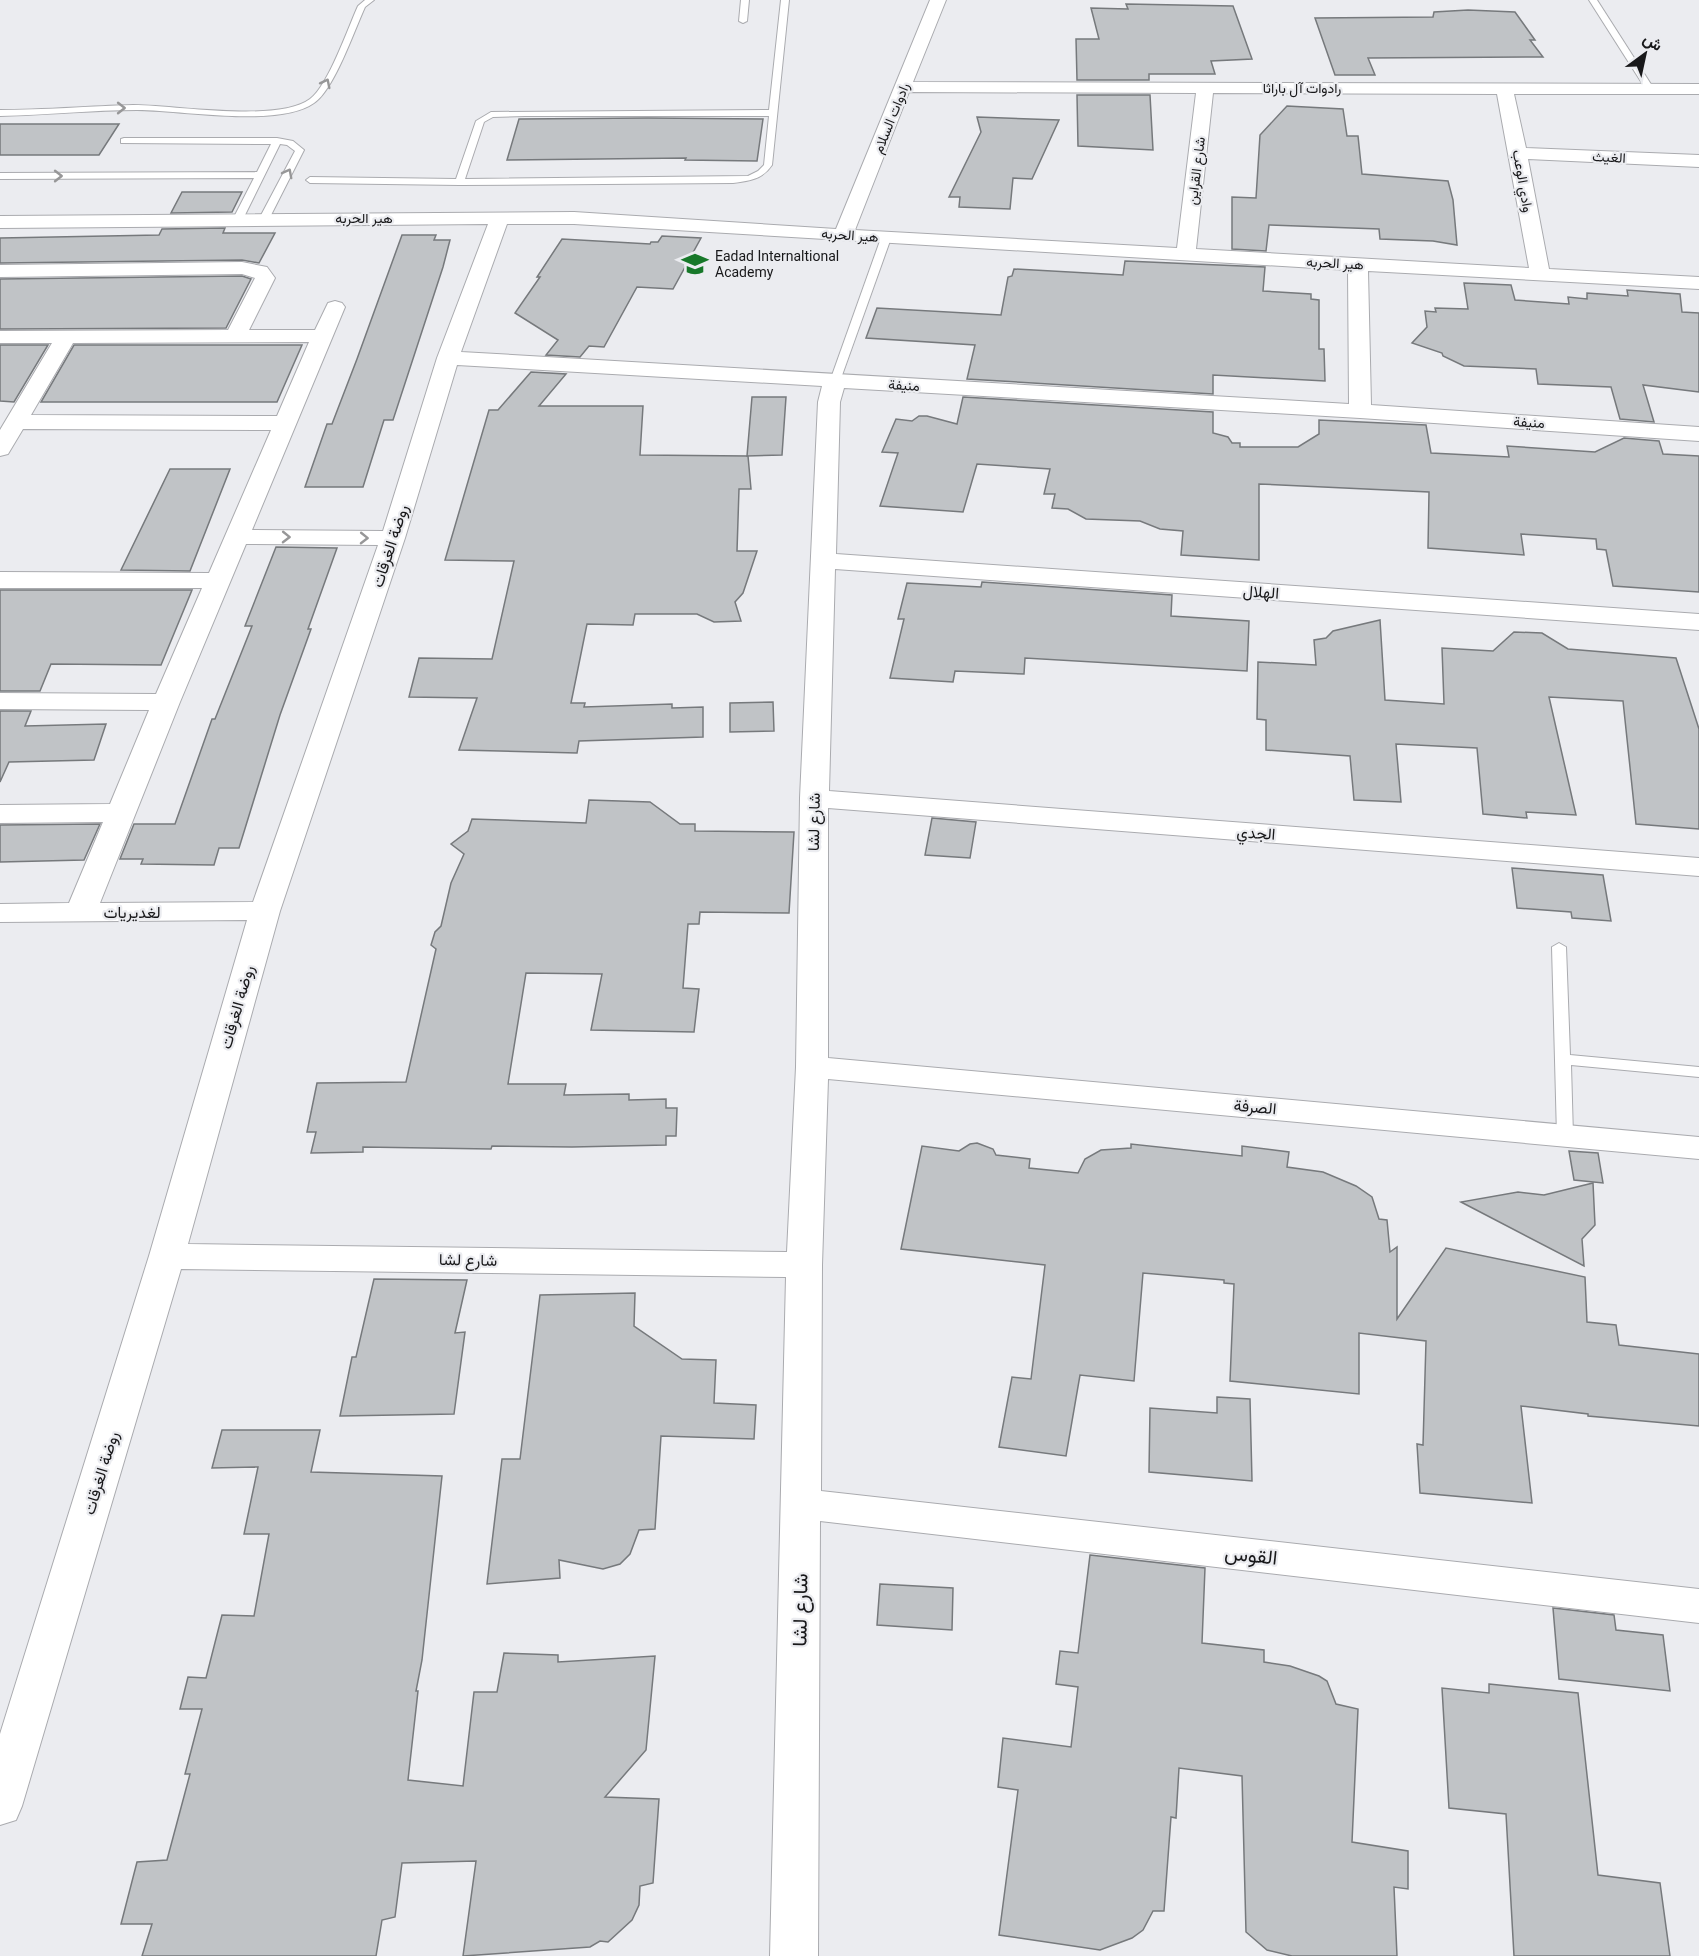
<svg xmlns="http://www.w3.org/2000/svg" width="1699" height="1956" font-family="Roboto,Vazirmatn,sans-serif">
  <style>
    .building { fill: #c0c3c6; stroke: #76797c; stroke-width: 1.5 }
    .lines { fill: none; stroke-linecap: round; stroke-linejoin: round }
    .lane-casing { stroke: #aaabaf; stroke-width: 2 }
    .street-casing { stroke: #aaabaf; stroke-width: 2 }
    .lane { fill: #fff; fill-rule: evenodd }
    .street { fill: #fff; fill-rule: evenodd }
    .oneway { stroke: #979798 }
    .labels { text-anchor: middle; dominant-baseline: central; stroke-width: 4.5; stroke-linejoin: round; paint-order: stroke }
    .far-street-label { font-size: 14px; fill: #18181a; stroke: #ebecf0 }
    .far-poi-label { font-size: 14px; fill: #18181a; stroke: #ebecf0; text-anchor: start }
    .street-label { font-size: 16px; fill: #18181a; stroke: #ebecf0 }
    .near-street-label { font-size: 20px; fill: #18181a; stroke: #ebecf0 }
  </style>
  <rect width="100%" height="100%" fill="#ebecf0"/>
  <g class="building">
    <path d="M 1126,4 L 1233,6 L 1252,59 L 1211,61 L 1215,74 L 1149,74 L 1149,80 L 1077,80 L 1076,39 L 1099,39 L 1091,8 L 1128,9 Z"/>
    <path d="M 1468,10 L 1515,12 L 1535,40 L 1530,40 L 1543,57 L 1368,58 L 1375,75 L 1335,75 L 1315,18 L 1433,17 L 1434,12 Z"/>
    <path d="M 1077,95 L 1150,95 L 1153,150 L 1078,146 Z"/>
    <path d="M 1287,106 L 1343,109 L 1347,136 L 1358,136 L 1362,174 L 1448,181 L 1453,200 L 1457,245 L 1433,241 L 1380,239 L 1379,229 L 1269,225 L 1266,251 L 1232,249 L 1232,197 L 1256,198 L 1260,135 Z"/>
    <path d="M 977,117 L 1059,120 L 1032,179 L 1013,178 L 1010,209 L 959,207 L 960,197 L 949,197 L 981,132 Z"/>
    <path d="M 519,119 L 648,118 L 763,119 L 757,161 L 685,160 L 686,158 L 507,160 Z"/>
    <path d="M 0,124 L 119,124 L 99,155 L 0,155 Z"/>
    <path d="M 182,192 L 242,192 L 232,212 L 171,213 Z"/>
    <path d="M 225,228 L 223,233 L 275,233 L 259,263 L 242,260 L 0,263 L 0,238 L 159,235 L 162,229 Z"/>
    <path d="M 402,235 L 436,235 L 434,240 L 450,240 L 443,267 L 393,420 L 384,420 L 363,487 L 305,487 L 327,424 L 332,424 L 357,359 Z"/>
    <path d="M 662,236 L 701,238 L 673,289 L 637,287 L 604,347 L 589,346 L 580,357 L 546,355 L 558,340 L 515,313 L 540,277 L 537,277 L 562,239 L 650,244 L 651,242 L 658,242 Z"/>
    <path d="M 1125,261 L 1265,267 L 1263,291 L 1311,294 L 1311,299 L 1319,300 L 1319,349 L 1324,349 L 1325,381 L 1213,375 L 1213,394 L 967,379 L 975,345 L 866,338 L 877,308 L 1001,315 L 1008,277 L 1012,276 L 1014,269 L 1123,275 Z"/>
    <path d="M 242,276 L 251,279 L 226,328 L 0,329 L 0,279 Z"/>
    <path d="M 1464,283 L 1511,285 L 1515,300 L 1569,304 L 1568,297 L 1587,299 L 1587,293 L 1628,296 L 1627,290 L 1680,294 L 1682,312 L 1699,313 L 1699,392 L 1643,385 L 1654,422 L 1620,419 L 1611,387 L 1538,384 L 1536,369 L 1464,366 L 1443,356 L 1442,353 L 1412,343 L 1427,327 L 1425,311 L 1436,312 L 1435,308 L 1468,309 Z"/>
    <path d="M 0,345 L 48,345 L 14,402 L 0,401 Z"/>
    <path d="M 74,345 L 302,345 L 277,402 L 41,402 Z"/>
    <path d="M 531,372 L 566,374 L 539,406 L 643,406 L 640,455 L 748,456 L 751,489 L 739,489 L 737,551 L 757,551 L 743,593 L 735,602 L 741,621 L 714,622 L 697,614 L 635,614 L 633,625 L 587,624 L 571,703 L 585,703 L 584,707 L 672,704 L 672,708 L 703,707 L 703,737 L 579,741 L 577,753 L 459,750 L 477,698 L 409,697 L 419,658 L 492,659 L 514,561 L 445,560 L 489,410 L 498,410 Z"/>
    <path d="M 752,397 L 786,397 L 782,455 L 747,456 Z"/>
    <path d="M 963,397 L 1213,412 L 1213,433 L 1228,437 L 1232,443 L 1240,443 L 1240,447 L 1298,447 L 1319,434 L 1319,420 L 1426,425 L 1431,453 L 1509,457 L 1507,446 L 1595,452 L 1624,438 L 1659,441 L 1663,454 L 1699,456 L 1699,592 L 1613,586 L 1606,550 L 1597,549 L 1596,539 L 1521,534 L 1524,555 L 1428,548 L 1429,492 L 1259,484 L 1259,560 L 1181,555 L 1183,531 L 1160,529 L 1140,521 L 1086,519 L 1068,509 L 1052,508 L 1055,494 L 1044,494 L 1050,469 L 977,464 L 963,512 L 880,506 L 898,453 L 882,452 L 896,419 L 912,421 L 919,416 L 927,416 L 957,424 Z"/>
    <path d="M 170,469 L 230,469 L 190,571 L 121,570 Z"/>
    <path d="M 276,547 L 337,548 L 308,629 L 311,629 L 280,715 L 239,848 L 219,848 L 214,865 L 141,864 L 143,859 L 120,859 L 134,824 L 175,824 L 212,719 L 215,719 L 252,626 L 245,626 Z"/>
    <path d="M 982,582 L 1172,595 L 1171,616 L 1249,621 L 1247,671 L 1025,658 L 1024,674 L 955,671 L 953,682 L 890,678 L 904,619 L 898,619 L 907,583 L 981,587 Z"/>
    <path d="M 0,590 L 192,590 L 161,665 L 51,664 L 40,691 L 0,691 Z"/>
    <path d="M 1380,620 L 1385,700 L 1444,704 L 1442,648 L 1493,651 L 1514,632 L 1542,633 L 1568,649 L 1676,658 L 1699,729 L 1699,829 L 1636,824 L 1623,701 L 1549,697 L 1576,815 L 1526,812 L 1527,818 L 1483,814 L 1477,748 L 1396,744 L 1401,802 L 1354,800 L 1350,756 L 1266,750 L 1266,720 L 1257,719 L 1258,662 L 1316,665 L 1314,640 L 1326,638 L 1333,631 Z"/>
    <path d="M 773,702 L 774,731 L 730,732 L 730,703 Z"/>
    <path d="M 0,711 L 31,711 L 25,726 L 106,724 L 94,760 L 9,762 L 0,782 Z"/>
    <path d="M 589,800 L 650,802 L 680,824 L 695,824 L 695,831 L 794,832 L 789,913 L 700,912 L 699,924 L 688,924 L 683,988 L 699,989 L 694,1032 L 591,1030 L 602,974 L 526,973 L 508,1084 L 566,1084 L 564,1095 L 629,1094 L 629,1100 L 666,1099 L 666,1108 L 677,1108 L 676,1136 L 666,1136 L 666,1145 L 572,1147 L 492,1146 L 491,1149 L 363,1147 L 363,1152 L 311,1153 L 316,1132 L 307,1132 L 317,1083 L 406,1082 L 436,949 L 431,945 L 435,932 L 441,926 L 451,883 L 464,854 L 451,844 L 468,831 L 472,819 L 586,823 Z"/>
    <path d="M 932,818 L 976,822 L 970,858 L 925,855 Z"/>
    <path d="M 100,824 L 84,860 L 0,862 L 0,825 Z"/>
    <path d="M 1512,868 L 1603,875 L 1611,921 L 1572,918 L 1571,912 L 1517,908 Z"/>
    <path d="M 977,1143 L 993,1149 L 996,1155 L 1030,1159 L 1029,1168 L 1078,1173 L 1085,1159 L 1101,1150 L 1131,1148 L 1131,1144 L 1242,1156 L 1242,1146 L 1289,1152 L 1287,1167 L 1323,1172 L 1356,1186 L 1372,1197 L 1379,1219 L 1387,1220 L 1390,1252 L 1397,1247 L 1397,1319 L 1446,1248 L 1585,1277 L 1587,1322 L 1616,1325 L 1619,1345 L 1699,1354 L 1699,1426 L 1588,1416 L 1588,1414 L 1521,1406 L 1532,1503 L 1420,1493 L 1417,1444 L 1423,1445 L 1426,1341 L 1359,1333 L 1359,1394 L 1230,1381 L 1234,1284 L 1224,1283 L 1224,1280 L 1143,1273 L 1134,1381 L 1080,1375 L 1066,1456 L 999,1447 L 1012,1377 L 1031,1379 L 1045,1265 L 901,1249 L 922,1146 L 959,1151 L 970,1144 Z"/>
    <path d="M 1569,1151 L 1598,1153 L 1603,1183 L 1574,1180 Z"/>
    <path d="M 1593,1183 L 1595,1225 L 1582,1239 L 1584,1266 L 1461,1202 L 1518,1192 L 1544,1195 Z"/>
    <path d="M 374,1279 L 467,1280 L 455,1333 L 465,1332 L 454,1414 L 340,1416 L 352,1357 L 356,1357 Z"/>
    <path d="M 635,1293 L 634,1326 L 682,1359 L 716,1360 L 714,1403 L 756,1405 L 754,1439 L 661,1436 L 655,1529 L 639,1530 L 630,1554 L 620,1564 L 603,1569 L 559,1560 L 560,1578 L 487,1584 L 502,1459 L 520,1459 L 540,1295 Z"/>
    <path d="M 1217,1397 L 1250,1399 L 1252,1481 L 1149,1472 L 1150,1408 L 1217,1413 Z"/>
    <path d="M 222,1430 L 320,1430 L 311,1472 L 442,1476 L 422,1660 L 416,1691 L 418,1691 L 408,1780 L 463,1786 L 474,1692 L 497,1692 L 504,1653 L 558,1655 L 558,1662 L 655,1656 L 646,1750 L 605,1797 L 659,1799 L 653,1883 L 640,1886 L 639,1905 L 632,1920 L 608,1942 L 600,1941 L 590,1947 L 463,1956 L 476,1861 L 402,1863 L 395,1917 L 382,1920 L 376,1956 L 142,1956 L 152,1924 L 121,1924 L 137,1862 L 167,1860 L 190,1774 L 185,1774 L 202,1709 L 180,1709 L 188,1677 L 206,1678 L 222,1615 L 254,1616 L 269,1534 L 244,1534 L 258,1467 L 212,1468 Z"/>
    <path d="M 1090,1555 L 1205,1568 L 1202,1643 L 1264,1650 L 1264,1662 L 1290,1666 L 1319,1676 L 1327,1681 L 1336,1704 L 1358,1709 L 1352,1842 L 1408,1851 L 1408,1889 L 1394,1887 L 1397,1956 L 1292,1956 L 1267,1950 L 1246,1932 L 1242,1776 L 1179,1768 L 1176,1818 L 1171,1817 L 1164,1911 L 1153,1911 L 1143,1930 L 1132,1938 L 1100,1950 L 999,1935 L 1018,1790 L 998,1787 L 1003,1738 L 1071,1747 L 1078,1687 L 1056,1684 L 1060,1651 L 1078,1653 Z"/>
    <path d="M 880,1584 L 953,1588 L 952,1630 L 877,1625 Z"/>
    <path d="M 1553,1608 L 1614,1615 L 1616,1630 L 1663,1635 L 1670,1691 L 1559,1679 Z"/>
    <path d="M 1489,1684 L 1578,1693 L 1598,1875 L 1660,1883 L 1670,1956 L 1514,1956 L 1506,1814 L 1449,1808 L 1442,1688 L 1489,1693 Z"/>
  </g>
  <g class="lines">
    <g class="lane-casing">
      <g id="lane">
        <path d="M 365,0 L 374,0 L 365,7 C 354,31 334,90 314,103 C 279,128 181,110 137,110 C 92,110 46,115 0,116 L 0,110 C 44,110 89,106 133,105 C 175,105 278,123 310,99 C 328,86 348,28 358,6 Z"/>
        <path d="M 741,0 L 749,0 L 747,21 L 743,23 L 739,21 Z"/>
        <path d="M 781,0 L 789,0 L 772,165 C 763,179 749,181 733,183 L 460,185 L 310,183 L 306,180 L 310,177 L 456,179 L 476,121 L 491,112 L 769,110 ZM 525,116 L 769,116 L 764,165 L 758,171 L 748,176 L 465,179 L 484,122 L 493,117 Z"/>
        <path d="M 1589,0 L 1597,0 L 1654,89 L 1653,91 L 1647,91 Z"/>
        <path d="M 124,138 L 277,138 L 293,141 L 304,150 L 269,219 L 264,222 L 259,219 L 295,151 L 287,145 L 280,144 L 243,219 L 238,222 L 233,219 L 254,178 L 0,179 L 0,173 L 257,172 L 271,144 L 121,143 L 121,139 Z"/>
        <path d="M 886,235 L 891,238 L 840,381 L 831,383 L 830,381 L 881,238 Z"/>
        <path d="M 1559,943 L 1566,947 L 1570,1055 L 1699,1067 L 1699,1077 L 1571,1065 L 1573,1136 L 1571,1140 L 1559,1140 L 1557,1136 L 1552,947 Z"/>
      </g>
    </g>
    <g class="street-casing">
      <path id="street" d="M 930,0 L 946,0 L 913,82 L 1699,84 L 1699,94 L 1514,94 L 1526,148 L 1699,155 L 1699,167 L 1528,159 L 1549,269 L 1699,277 L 1699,289 L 1368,271 L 1371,405 L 1699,427 L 1699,441 L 1360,418 L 844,388 L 840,402 L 836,554 L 1699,614 L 1699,630 L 835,569 L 829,791 L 1699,858 L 1699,876 L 828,808 L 828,1058 L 1699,1137 L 1699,1159 L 828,1079 L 822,1265 L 821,1491 L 1699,1589 L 1699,1623 L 820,1521 L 818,1956 L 770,1956 L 786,1277 L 181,1269 L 22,1806 L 16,1820 L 0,1825 L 0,1734 L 149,1256 L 247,920 L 0,922 L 0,904 L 69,903 L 103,822 L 0,823 L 0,805 L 110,804 L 149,710 L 0,709 L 0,693 L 156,694 L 202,588 L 0,588 L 0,572 L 209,573 L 271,430 L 23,429 L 8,454 L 0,456 L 0,430 L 52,343 L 0,343 L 0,331 L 228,330 L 255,278 L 242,274 L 0,277 L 0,265 L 242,262 L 267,267 L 275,278 L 249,330 L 315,330 L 328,303 L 335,301 L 342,303 L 345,307 L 252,530 L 383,531 L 437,358 L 488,224 L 0,228 L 0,216 L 574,212 L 836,229 ZM 909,92 L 1196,93 L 1177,248 L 855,230 ZM 1213,93 L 1497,94 L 1529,268 L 1196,249 ZM 507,224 L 574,224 L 1348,270 L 1349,404 L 461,352 ZM 309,342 L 277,416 L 31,415 L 73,343 ZM 457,365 L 822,386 L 818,402 L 800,798 L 796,1067 L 787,1252 L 188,1244 L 280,911 L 405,538 ZM 246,544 L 378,545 L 253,902 L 100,903 L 180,702 Z"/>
    </g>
    <use href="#lane" class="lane"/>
    <use href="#street" class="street"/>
  </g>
  <defs><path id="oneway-chevron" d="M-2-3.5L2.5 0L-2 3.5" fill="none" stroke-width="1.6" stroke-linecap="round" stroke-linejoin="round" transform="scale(1.5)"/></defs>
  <g class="oneway">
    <use href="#oneway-chevron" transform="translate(326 83) rotate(-63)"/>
    <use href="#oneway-chevron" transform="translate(121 108)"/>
    <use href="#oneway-chevron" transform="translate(288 173) rotate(-62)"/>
    <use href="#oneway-chevron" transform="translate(58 176)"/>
    <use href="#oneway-chevron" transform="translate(286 537) rotate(1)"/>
    <use href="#oneway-chevron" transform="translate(364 538) rotate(1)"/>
  </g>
  <defs>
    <g id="school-bare" transform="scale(2.07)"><path d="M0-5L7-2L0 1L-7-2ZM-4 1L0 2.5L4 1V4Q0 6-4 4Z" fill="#177829" stroke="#ebecf0" stroke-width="2.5" paint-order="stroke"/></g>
  </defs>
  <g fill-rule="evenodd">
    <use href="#school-bare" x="695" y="264"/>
  </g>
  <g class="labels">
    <g class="far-street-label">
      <text x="1302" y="88">رادوات آل باراثا</text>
      <text transform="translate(891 118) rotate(-68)">رادوات السلام</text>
      <text transform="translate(1609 157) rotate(3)">الغيث</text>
      <text transform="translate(1196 171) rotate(-83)">شارع القراين</text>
      <text transform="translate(1523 181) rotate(80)">وادي الوعب</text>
      <text x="364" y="218">هير الحربه</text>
      <text transform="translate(850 235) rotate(4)">هير الحربه</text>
      <text transform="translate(1335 263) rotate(3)">هير الحربه</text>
      <text transform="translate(904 385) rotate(3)">منيفة</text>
      <text transform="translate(1529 422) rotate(4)">منيفة</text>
    </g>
    <g class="far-poi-label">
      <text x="715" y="256">Eadad Internaltional<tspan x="715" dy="16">Academy</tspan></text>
    </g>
    <g class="street-label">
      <text transform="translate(390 546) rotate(-72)">روضة الغرقات</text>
      <text transform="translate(1261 592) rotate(4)">الهلال</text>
      <text transform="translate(814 822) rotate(-89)">شارع لشا</text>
      <text transform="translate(1256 833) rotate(4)">الجدي</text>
      <text x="132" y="912">لغديريات</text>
      <text transform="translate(237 1007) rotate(-74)">روضة الغرقات</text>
      <text transform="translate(1255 1107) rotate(5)">الصرفة</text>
      <text transform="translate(468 1260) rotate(1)">شارع لشا</text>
      <text transform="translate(101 1473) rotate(-73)">روضة الغرقات</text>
    </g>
    <g class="near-street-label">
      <text transform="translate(1251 1555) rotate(6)">القوس</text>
      <text transform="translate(800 1610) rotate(-89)">شارع لشا</text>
    </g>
  </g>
  <g transform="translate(1645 54) rotate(33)" stroke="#ebecf0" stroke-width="4.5" paint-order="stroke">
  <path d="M0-4.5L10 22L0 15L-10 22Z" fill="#18181a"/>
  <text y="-9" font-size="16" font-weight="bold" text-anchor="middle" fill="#18181a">ش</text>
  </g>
</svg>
